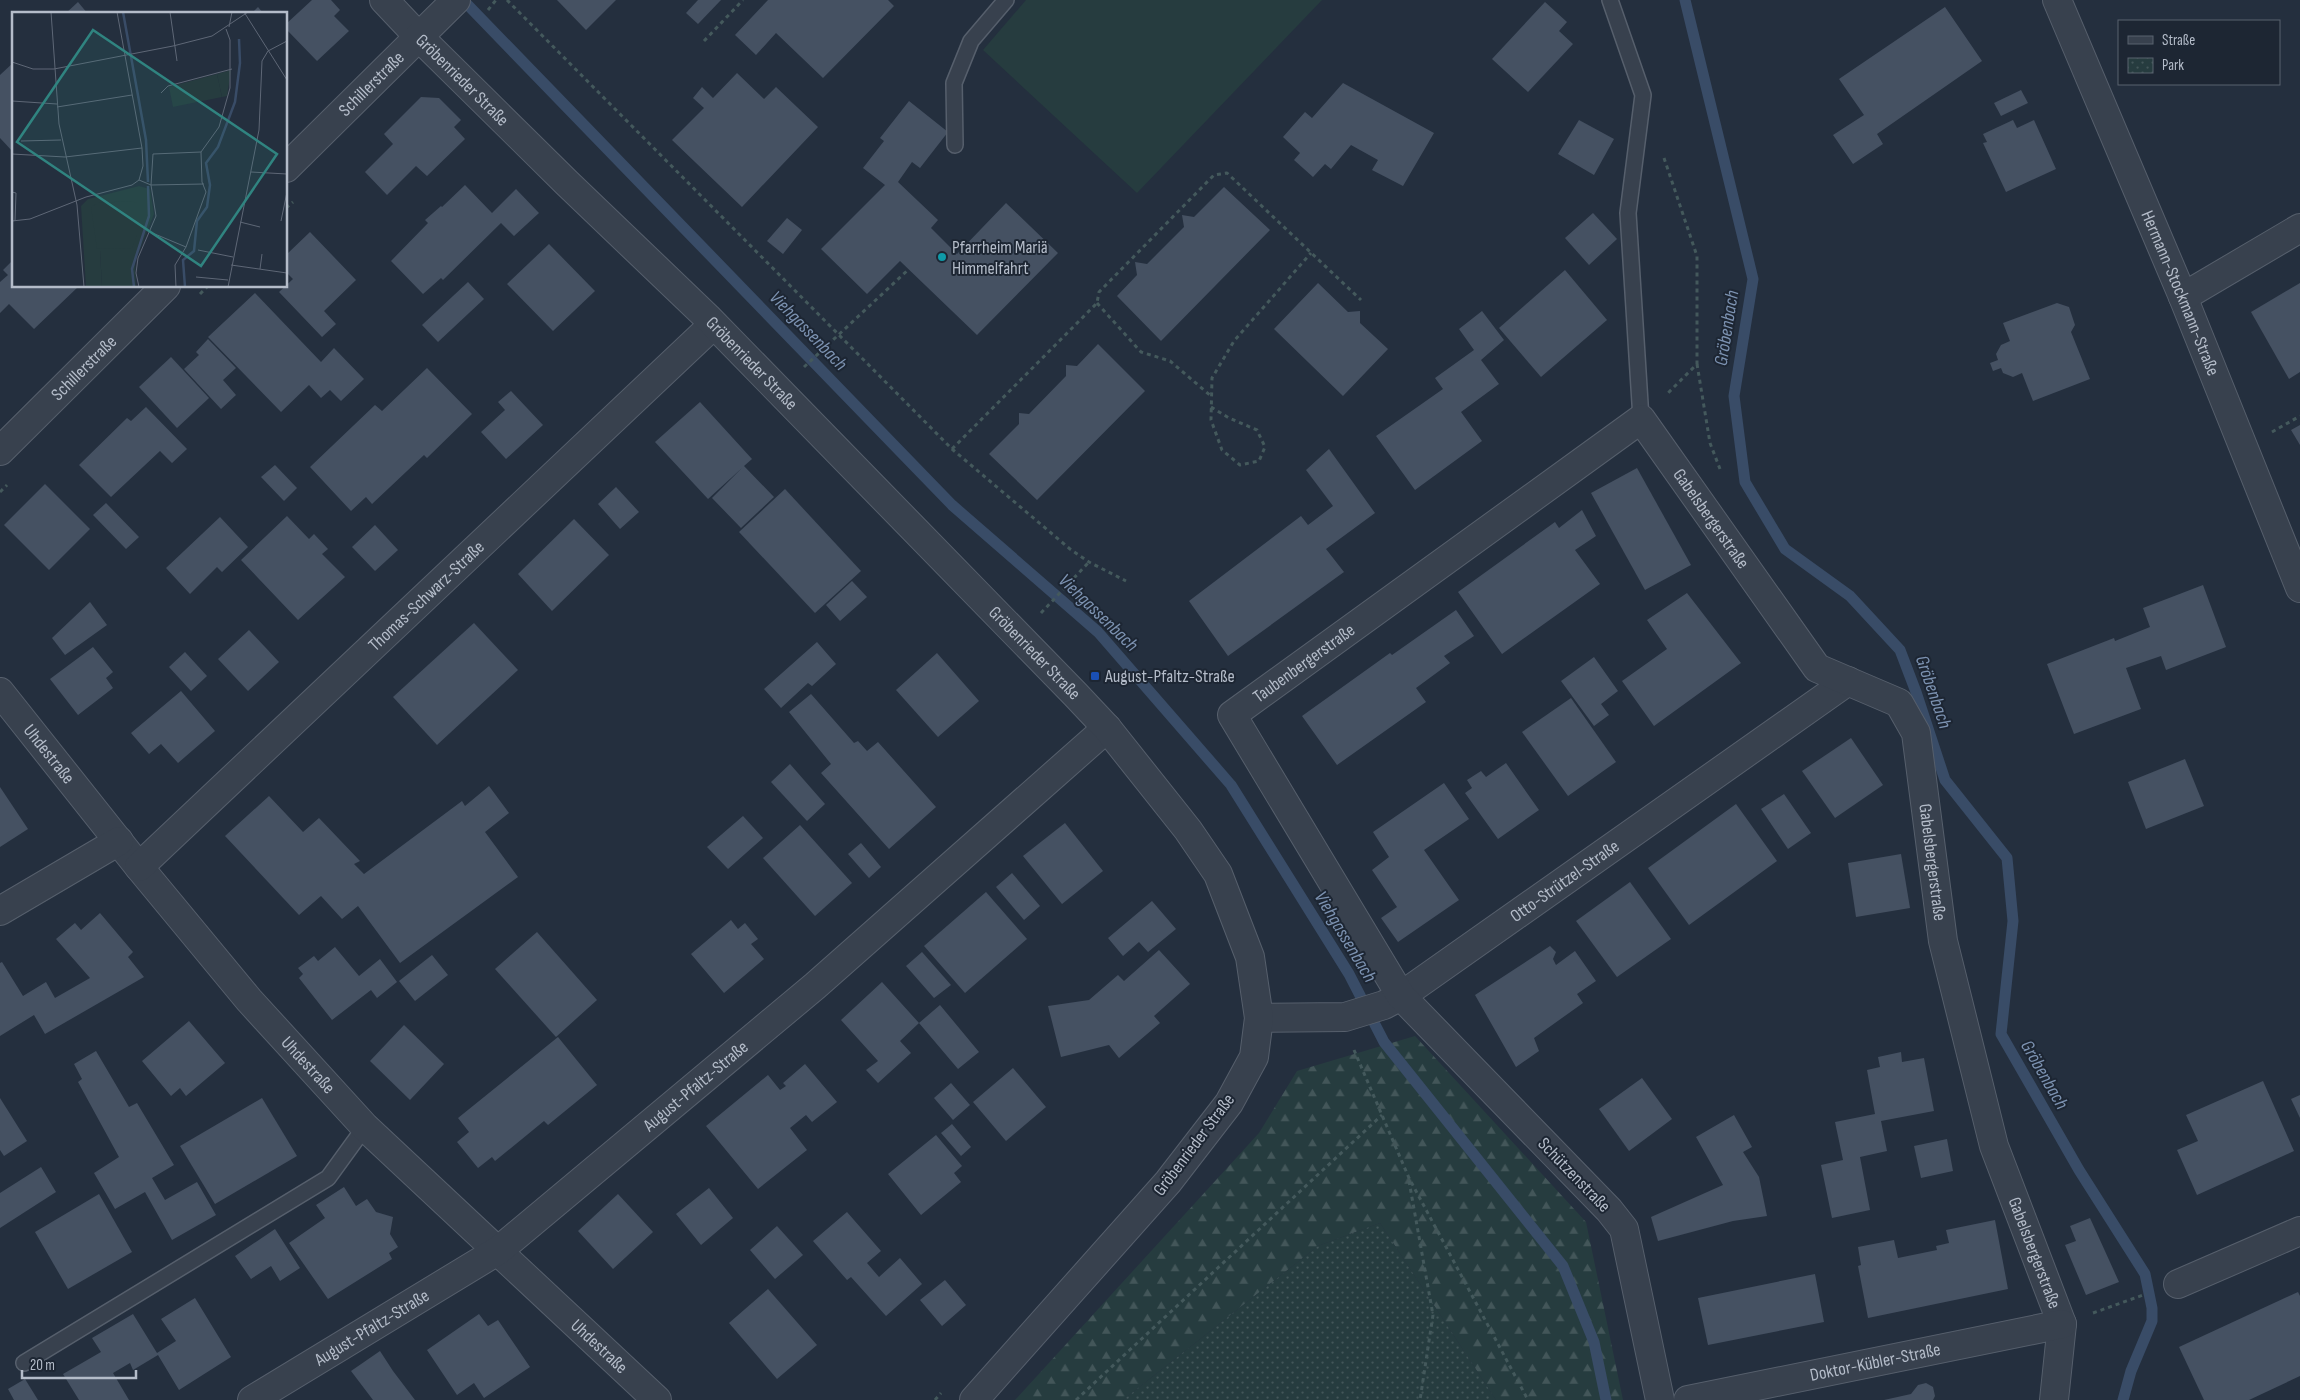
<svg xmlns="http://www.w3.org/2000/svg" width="2300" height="1400" font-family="'Sofia Sans Condensed',sans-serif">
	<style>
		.grass { fill: #263c3f }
		.forest { fill: url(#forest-firs) }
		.park { fill: url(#park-dots) }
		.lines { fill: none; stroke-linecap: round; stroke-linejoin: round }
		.stream { stroke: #394c67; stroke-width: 11 }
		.building { fill: #455162 }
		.service-casing { stroke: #565f6c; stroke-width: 18 }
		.minor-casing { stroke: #565f6c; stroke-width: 30 }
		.tertiary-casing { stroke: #565f6c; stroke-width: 30 }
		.path { stroke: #44595c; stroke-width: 3; stroke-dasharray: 4 4; stroke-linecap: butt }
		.service { stroke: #38414e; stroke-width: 15 }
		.minor { stroke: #38414e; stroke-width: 28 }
		.tertiary { stroke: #38414e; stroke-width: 28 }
		.culture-dot { fill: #0f9aa8; stroke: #1d2633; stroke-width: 2 }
		.transit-dot { fill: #1a4fb4; stroke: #1d2633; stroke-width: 2 }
		.labels { text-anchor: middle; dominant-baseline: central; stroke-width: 4; stroke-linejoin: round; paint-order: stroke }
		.street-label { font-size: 18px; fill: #b4bcc9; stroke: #1d2633 }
		.poi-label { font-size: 18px; fill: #b4bcc9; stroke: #1d2633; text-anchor: start }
		.water-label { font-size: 19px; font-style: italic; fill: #7c92b1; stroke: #1d2633 }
		.inset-river { fill: none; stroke: #394c67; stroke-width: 2.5 }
		.inset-road { fill: none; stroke: #5e6776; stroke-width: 1 }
		.view { fill: #308480; fill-opacity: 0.15; stroke: #308480; stroke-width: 2.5 }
		.inset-edge { fill: none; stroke: #b4bcc9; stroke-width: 2.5 }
	</style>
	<defs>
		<pattern id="forest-firs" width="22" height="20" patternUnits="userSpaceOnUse" patternTransform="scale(1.25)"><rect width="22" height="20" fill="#263c3f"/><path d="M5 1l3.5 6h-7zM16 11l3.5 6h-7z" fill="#435659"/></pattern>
		<pattern id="park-dots" width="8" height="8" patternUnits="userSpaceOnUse" patternTransform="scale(1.25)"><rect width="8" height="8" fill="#263c3f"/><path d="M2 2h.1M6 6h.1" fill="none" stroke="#435659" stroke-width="1.8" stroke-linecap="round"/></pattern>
	</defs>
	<rect width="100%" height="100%" fill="#242f3e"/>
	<path class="grass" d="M1026,0H1322L1137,193L983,50Z"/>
	<path class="forest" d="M1415,1036L1586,1222L1623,1400H1496L1380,1223L1318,1246L1123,1400H1015L1259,1133L1297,1071Z"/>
	<path class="park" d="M1380,1223L1496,1400H1123L1318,1246Z"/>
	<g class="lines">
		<g class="stream">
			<path d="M463,0L952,505L1098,632L1231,785L1349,974L1384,1042L1563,1266L1594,1342L1606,1400"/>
			<path d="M1685,0L1753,279L1734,396L1745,482L1785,549L1850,596L1900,650L1916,692L1945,780L2007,858L2013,921L2001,1034L2079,1170L2145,1274L2152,1308V1321L2131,1371L2123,1400"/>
		</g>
	</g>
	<g class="building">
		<path d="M312,0H331L340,10L334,16L349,31L317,61L286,29V24Z"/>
		<path d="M557,0H616L586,30Z"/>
		<path d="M698,0H721L698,24L686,13Z"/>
		<path d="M768,0H888L894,6L823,78L776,33L756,55L735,35Z"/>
		<path d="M78,2L88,14H65Z"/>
		<path d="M1545,2L1567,22L1559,31L1573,44L1528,92L1492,59Z"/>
		<path d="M258,7L264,14H251Z"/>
		<path d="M1945,7L1982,61L1877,134L1883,144L1853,164L1833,135L1864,115L1839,79Z"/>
		<path d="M14,62V153L0,138V75Z"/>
		<path d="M737,73L764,99L776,87L818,127L742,207L672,140L704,108L693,98L702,87L713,98Z"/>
		<path d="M1343,83L1434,133L1403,186L1372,170L1378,160L1351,145L1331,169L1325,164L1313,177L1294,160L1300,153L1283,137L1305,112L1312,118Z"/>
		<path d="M2021,90L2028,103L2001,116L1994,103Z"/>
		<path d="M421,97L439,98L461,120L454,127L465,139L427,176L416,166L387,195L365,172L393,144L384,134Z"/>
		<path d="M909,101L948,132L920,168L912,162L898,182L938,220L931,228L957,254L1006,203L1058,253L977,335L900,261L867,294L821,249L885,185L863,168L884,141L880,138Z"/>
		<path d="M1579,120L1614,139L1594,175L1558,154Z"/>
		<path d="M2013,120L2017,128L2034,120L2056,169L2006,192L1983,143L1987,142L1983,134Z"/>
		<path d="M465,185L492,213L516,189L539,213L514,236L501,223L443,280L441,278L423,294L391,261L428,223L425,220L441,206L442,207Z"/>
		<path d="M1224,187L1270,230L1161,341L1117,296L1137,275L1135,262L1147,264L1184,227L1182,215L1194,217Z"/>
		<path d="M1593,213L1617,239L1589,265L1565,238Z"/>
		<path d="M787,218L802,230L783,254L767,241Z"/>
		<path d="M310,232L356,280L324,311L336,324L322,337L279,292L293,279L286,272V255Z"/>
		<path d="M549,244L595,291L553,331L507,284Z"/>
		<path d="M14,259V286H79L34,329L9,304L0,313V282L8,275L3,270Z"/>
		<path d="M1565,270L1607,320L1541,377L1499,328Z"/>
		<path d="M468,282L484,299L438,342L422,325Z"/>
		<path d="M1318,283L1348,312L1360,311V323L1388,349L1343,396L1274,329Z"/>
		<path d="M2300,283V372L2289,379L2251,312Z"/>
		<path d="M255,293L321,362L334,348L364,379L341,401L330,390L321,398L309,385L281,412L208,337Z"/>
		<path d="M2057,303L2069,307L2075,325L2071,332L2090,379L2033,401L2022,373L2013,377L2003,373L2001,368L1993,371L1990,363L1998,360L1996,354L2001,345L2010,341L2003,323Z"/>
		<path d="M1482,311L1504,340L1481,360L1499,384L1461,412L1482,441L1415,490L1376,436L1443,389L1435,378L1474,350L1459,329Z"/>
		<path d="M208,339L236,368L223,380L236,395L221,409L184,369L199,355L196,352Z"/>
		<path d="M1098,344L1145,391L1037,500L989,454L1019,424V413L1029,414L1066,376V365L1077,366Z"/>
		<path d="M171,357L209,398L177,428L139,387Z"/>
		<path d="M427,368L472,414L427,458L424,455L372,504L366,497L351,511L310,467L375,405L382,411Z"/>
		<path d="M511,391L543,425L506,459L481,432L505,410L498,402Z"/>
		<path d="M700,402L752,459L744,466L774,497L741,528L712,498L742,468L708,499L655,442Z"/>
		<path d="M146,407L187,449L172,463L160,451L111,497L79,465L127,418L131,421Z"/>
		<path d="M2300,425V445L2291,430Z"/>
		<path d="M1329,449L1375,513L1326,549L1344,572L1228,656L1189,601L1301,516L1308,525L1333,506L1306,470Z"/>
		<path d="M275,465L297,488L284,501L261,477Z"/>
		<path d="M1637,468L1691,565L1645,590L1591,493Z"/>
		<path d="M45,484L90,529L49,570L4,525Z"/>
		<path d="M616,487L639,512L620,529L598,504Z"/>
		<path d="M785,489L861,571L815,613L739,532Z"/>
		<path d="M106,503L139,537L126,549L93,515Z"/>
		<path d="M1582,510L1596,536L1575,550L1600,584L1502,654L1458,592L1555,522L1559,528Z"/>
		<path d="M287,516L309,539L314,534L328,549L322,554L345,577L298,620L241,560Z"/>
		<path d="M220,517L248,547L222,572L217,567L190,594L166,568Z"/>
		<path d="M574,519L609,555L552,611L518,574Z"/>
		<path d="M375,525L398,550L375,571L352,547Z"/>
		<path d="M852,581L867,597L840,621L826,605Z"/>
		<path d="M2203,585L2226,647L2166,670L2161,656L2126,668L2141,709L2074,734L2047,664L2114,638L2115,641L2150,627L2143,608Z"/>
		<path d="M1687,593L1741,663L1654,726L1622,681L1667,649L1647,620Z"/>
		<path d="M90,602L107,625L65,655L52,638Z"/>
		<path d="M1456,610L1474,636L1444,656L1450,663L1416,688L1426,702L1337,765L1302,716L1390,653L1392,655Z"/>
		<path d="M474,623L518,670L437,745L393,697Z"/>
		<path d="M249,630L279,662L248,691L218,659Z"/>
		<path d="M817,642L836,664L812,686L808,683L781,708L764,689Z"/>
		<path d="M93,647L113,672L106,678L113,688L78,715L50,679Z"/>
		<path d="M185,652L207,676L191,691L169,667Z"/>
		<path d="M937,653L979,701L938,737L896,690Z"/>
		<path d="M1594,657L1618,691L1601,704L1609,715L1594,726L1561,681Z"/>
		<path d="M181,691L215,731L178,763L161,744L149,754L131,733Z"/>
		<path d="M811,694L854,743L858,741L867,751L878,742L936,807L889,849L821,773L831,764L789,712Z"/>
		<path d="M1571,698L1616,762L1568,796L1522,732Z"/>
		<path d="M1851,738L1883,785L1835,818L1802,771Z"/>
		<path d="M2185,759L2204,806L2146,829L2128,782Z"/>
		<path d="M1506,763L1539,810L1498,839L1465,793L1472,788L1467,780L1481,771L1486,777Z"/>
		<path d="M790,764L825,804L807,821L771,782Z"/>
		<path d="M1444,783L1469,819L1424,850L1459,900L1398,942L1381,918L1397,907L1372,870L1389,857L1373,832Z"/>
		<path d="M489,786L509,813L485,832L518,877L400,963L358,906L342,919L321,896L299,915L225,836L269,796L303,832L319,818L360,861L354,864L364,874L462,801L465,806Z"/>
		<path d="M0,787L28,829L0,847Z"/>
		<path d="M1784,794L1811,833L1788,849L1761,809Z"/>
		<path d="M1736,804L1777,861L1689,925L1648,868Z"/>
		<path d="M743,816L763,838L728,869L707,847Z"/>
		<path d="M1065,823L1103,871L1062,904L1023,856Z"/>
		<path d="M800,825L852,883L815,916L763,858Z"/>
		<path d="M861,843L881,867L869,878L848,854Z"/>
		<path d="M1901,854L1910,908L1856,917L1848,863Z"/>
		<path d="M1012,873L1040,906L1024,920L996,887Z"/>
		<path d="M1630,882L1671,939L1617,977L1576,921Z"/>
		<path d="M986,892L1027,939L965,993L924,946Z"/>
		<path d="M1152,901L1176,929L1148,952L1139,942L1123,956L1108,938Z"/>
		<path d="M100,913L133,952L128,957L144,977L45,1034L34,1015L0,1036V963L2,962L23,996L46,982L55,998L90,978L56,939L75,923L81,930Z"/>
		<path d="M731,920L738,929L745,923L758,939L751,944L764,959L724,993L691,954Z"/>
		<path d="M537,932L597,1000L556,1037L495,969Z"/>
		<path d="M1550,946L1556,952L1553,959L1556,965L1575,951L1596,981L1577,994L1583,1003L1534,1038L1539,1051L1516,1067L1475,995Z"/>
		<path d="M335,947L359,976L380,959L397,982L377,998L371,990L332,1020L299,978L303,974L298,968L314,956L318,961Z"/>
		<path d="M1159,950L1190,984L1154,1016L1160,1023L1119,1058L1109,1045L1061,1057L1048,1006L1089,1000L1118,975L1124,981Z"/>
		<path d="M922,952L951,985L934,998L906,966Z"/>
		<path d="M432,955L448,975L415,1001L399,981Z"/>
		<path d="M882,982L919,1023L940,1005L979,1052L958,1069L919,1023L900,1041L911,1053L878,1083L866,1070L878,1061L841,1020Z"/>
		<path d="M189,1021L225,1063L186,1096L180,1088L171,1096L142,1061Z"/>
		<path d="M404,1025L444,1064L410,1100L370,1061Z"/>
		<path d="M558,1037L597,1085L548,1125L544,1121L495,1161L492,1157L478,1168L457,1142L469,1132L458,1118Z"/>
		<path d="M96,1051L129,1107L137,1103L174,1165L152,1178L165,1200L197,1182L216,1215L172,1240L145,1192L115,1209L94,1173L119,1157L78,1082L82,1079L74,1064Z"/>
		<path d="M1901,1052L1902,1062L1924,1058L1934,1111L1881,1121L1887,1151L1860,1157L1870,1210L1832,1218L1821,1165L1843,1160L1835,1122L1875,1114L1867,1070L1880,1067L1878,1057Z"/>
		<path d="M805,1064L837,1102L812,1122L806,1115L790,1128L807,1150L758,1189L706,1126L768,1075L780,1090L786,1086L783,1083Z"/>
		<path d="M1013,1068L1046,1107L1006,1141L973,1102Z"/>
		<path d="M1642,1078L1672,1119L1629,1151L1599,1109Z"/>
		<path d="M2263,1081L2294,1151L2197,1195L2177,1150L2198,1141L2186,1115Z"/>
		<path d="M951,1083L970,1105L953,1120L934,1098Z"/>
		<path d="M2300,1095V1118L2291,1099Z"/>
		<path d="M0,1098L27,1141L4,1156L0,1150Z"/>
		<path d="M262,1098L297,1156L215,1204L180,1146Z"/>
		<path d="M1734,1115L1752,1147L1743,1152L1759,1177L1767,1216L1733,1221L1658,1241L1651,1217L1723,1185L1696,1137Z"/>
		<path d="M952,1124L971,1147L961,1156L941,1133Z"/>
		<path d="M936,1135L962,1166L954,1173L961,1182L921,1215L888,1174Z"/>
		<path d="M1947,1139L1953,1171L1921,1178L1914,1146Z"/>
		<path d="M41,1167L56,1192L0,1228V1193Z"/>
		<path d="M344,1187L356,1206L367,1199L376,1212L393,1217L390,1234L398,1247L389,1253L392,1259L328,1299L289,1243L325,1218L316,1205Z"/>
		<path d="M709,1188L733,1218L701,1245L676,1214Z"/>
		<path d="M99,1194L132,1252L68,1289L35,1232Z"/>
		<path d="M618,1194L653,1232L613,1269L578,1231Z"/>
		<path d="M847,1212L881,1251L867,1263L879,1277L900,1258L922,1284L886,1316L851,1277L847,1280L813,1241Z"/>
		<path d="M2090,1218L2119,1282L2086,1295L2065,1245L2076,1241L2070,1226Z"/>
		<path d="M1995,1220L2008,1289L1868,1318L1858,1266L1861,1265L1858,1247L1894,1240L1898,1258L1937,1250L1936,1246L1949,1243L1946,1230Z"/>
		<path d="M777,1226L803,1255L775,1279L750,1250Z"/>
		<path d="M275,1229L300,1268L280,1281L271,1266L251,1279L235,1256Z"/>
		<path d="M1815,1274L1824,1322L1708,1345L1698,1298Z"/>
		<path d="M945,1280L966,1305L942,1326L920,1300Z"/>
		<path d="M768,1289L817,1345L777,1379L729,1323Z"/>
		<path d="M2298,1292L2300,1296V1376L2249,1400H2204L2179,1347Z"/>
		<path d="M195,1298L231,1357L179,1390L158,1355L133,1370L130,1363L113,1373L129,1400H79L63,1374L101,1352L92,1338L133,1314L157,1353L176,1341L161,1319Z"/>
		<path d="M479,1314L488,1326L498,1320L530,1367L484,1398L474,1383L457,1395L427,1350Z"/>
		<path d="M380,1351L393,1371L415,1400H373L351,1371Z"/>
		<path d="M25,1379L38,1400H14L8,1389Z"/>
		<path d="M1926,1383L1933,1387L1935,1396L1933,1400H1884L1911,1394L1918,1385Z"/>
	</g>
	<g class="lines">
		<g class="service-casing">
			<g id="service">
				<path d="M1610,0L1643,95L1628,213L1641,419"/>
				<path d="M955,145L954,83L971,41L1006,0"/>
				<path d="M24,1363L328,1178L365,1127"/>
			</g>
		</g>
		<g class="minor-casing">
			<g id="minor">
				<path d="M384,0L419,37"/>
				<path id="s1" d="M2057,0L2183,297L2300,588"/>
				<path d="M2183,297L2300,228"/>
				<path id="s2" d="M0,692L139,867L249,1000L365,1127L657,1400"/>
				<path id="s3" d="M139,867L713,325"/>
				<path d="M0,911L119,841"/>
				<path id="s4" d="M1259,1018L1345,1017L1384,1005L1401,996L1848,681"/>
				<path d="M2178,1284L2300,1231"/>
				<path id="s5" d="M252,1400L499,1250L815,986L1107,728"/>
				<path id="s6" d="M1660,1400L1624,1229L1609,1210L1401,996L1232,715L1641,419L1817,668L1899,703L1916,733L1943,941L1994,1146L2062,1324L2054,1400"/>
				<path id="s7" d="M1688,1400L2062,1324"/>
			</g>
		</g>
		<g class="tertiary-casing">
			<g id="tertiary">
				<path id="s8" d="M419,37L567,183L707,317L1075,694L1107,728L1188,830L1218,874L1250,957L1259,1018L1254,1057L1229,1103L1168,1182L974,1400"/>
				<path id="s9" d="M286,168L456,0"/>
				<path id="s10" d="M0,451L166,286"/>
			</g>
		</g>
		<g class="path">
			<path d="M507,0L952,449L1070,549L1089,562L1126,581"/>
			<path d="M488,10L496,0"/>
			<path d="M704,41L743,0"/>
			<path d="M1664,158L1697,256V364L1667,394"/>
			<path d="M286,208L293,202"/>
			<path d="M200,294L208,286"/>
			<path d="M1097,303L1141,352L1170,361L1211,396"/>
			<path d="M1697,364L1710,443L1720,469"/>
			<path d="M804,367L909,269"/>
			<path d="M1211,407L1229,418L1257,430L1265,447L1259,461L1240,465L1222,450L1211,420L1212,378L1234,341L1311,253"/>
			<path d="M2272,432L2300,416"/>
			<path d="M952,449L1097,303L1099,292L1214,175L1227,173L1361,300"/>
			<path d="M0,492L7,485"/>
			<path d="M1041,613L1089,562"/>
			<path d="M1354,1050L1409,1178L1528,1400"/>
			<path d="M1409,1181L1433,1315L1420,1400"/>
			<path d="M2093,1313L2146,1294"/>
			<path d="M935,1400L941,1393"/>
			<path d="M1076,1400L1382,1115"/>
		</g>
		<use href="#service" class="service"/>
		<use href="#minor" class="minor"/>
		<use href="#tertiary" class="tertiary"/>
	</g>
	<circle class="culture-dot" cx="942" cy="257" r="5"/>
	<rect class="transit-dot" x="1090" y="671" width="10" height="10" rx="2.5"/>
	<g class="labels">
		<g class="street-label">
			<text stroke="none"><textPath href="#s8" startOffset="61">Gröbenrieder Straße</textPath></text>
			<text stroke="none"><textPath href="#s9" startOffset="120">Schillerstraße</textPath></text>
			<text stroke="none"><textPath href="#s1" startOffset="318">Hermann-Stockmann-Straße</textPath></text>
			<text stroke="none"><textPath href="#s8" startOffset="466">Gröbenrieder Straße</textPath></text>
			<text stroke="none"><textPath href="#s10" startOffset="118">Schillerstraße</textPath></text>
			<text stroke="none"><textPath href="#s6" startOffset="1452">Gabelsbergerstraße</textPath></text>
			<text stroke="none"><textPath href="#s3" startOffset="395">Thomas-Schwarz-Straße</textPath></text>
			<text stroke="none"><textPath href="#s8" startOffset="871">Gröbenrieder Straße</textPath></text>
			<text stroke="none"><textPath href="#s6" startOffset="914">Taubenbergerstraße</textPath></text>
			<text stroke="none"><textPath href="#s2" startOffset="79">Uhdestraße</textPath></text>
			<text stroke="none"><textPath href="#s6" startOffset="1889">Gabelsbergerstraße</textPath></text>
			<text stroke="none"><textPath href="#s4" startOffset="346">Otto-Strützel-Straße</textPath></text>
			<text stroke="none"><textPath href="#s2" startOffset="484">Uhdestraße</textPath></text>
			<text stroke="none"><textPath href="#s5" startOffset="545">August-Pfaltz-Straße</textPath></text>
			<text transform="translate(1194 1145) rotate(-53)">Gröbenrieder Straße</text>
			<text transform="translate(1574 1175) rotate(46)">Schützenstraße</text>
			<text stroke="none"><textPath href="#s6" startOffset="2294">Gabelsbergerstraße</textPath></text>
			<text stroke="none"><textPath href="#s5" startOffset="140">August-Pfaltz-Straße</textPath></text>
			<text stroke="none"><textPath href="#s2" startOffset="889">Uhdestraße</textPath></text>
			<text stroke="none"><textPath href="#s7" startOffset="191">Doktor-Kübler-Straße</textPath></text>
		</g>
		<g class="poi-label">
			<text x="952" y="247">Pfarrheim Mariä<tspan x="952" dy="21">Himmelfahrt</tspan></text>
			<text x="1105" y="676">August-Pfaltz-Straße</text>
		</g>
		<g class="water-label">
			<text transform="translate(1727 328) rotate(-81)">Gröbenbach</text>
			<text transform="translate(808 331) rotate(46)">Viehgassenbach</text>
			<text transform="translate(1098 613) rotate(44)">Viehgassenbach</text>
			<text transform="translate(1933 692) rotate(71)">Gröbenbach</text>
			<text transform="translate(1345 937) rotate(59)">Viehgassenbach</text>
			<text transform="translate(2044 1075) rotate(60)">Gröbenbach</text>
		</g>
	</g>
	<g transform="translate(12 12)">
		<rect width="275" height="275" fill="#242f3e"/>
		<path d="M205,62L210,85L161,95L157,75ZM88,239H114V260H99V275H90Z" fill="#263c3f"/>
		<path d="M219,58L215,84L210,85L205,62ZM127,174L138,177L142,202L123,250L124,275H99V260H114V239H88L90,275H74L69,194L76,187Z" fill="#263c3f"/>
		<path d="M119,189L125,191V223L120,236L85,237L79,195L86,191Z" fill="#263c3f"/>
		<path class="inset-river" d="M111,0L134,128L136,170M122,275L120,257L137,204L136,174M173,275L171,248L182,239L185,209L195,195L198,173L194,151L206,135L223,90L228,51L227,27"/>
		<path class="inset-road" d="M39,0L47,112L65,193L72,275M158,0L165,49M232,0L275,68M217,15L220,0M0,50L21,57H42L161,34L200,24L236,0M149,81L156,74L220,57M0,89L45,92M45,95L120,83M9,129L49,128M0,142L53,145L130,136M239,160L275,162M127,168L139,173L192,172M0,180L4,181L3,209M0,209L18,207L74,185L120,173L127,168L131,154L130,136L105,0M269,209L275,180M228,210L248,215M138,220L174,235M186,238L221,245M219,253L275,261M248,257L250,242M184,265L216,268M127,275L124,261L126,246L144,204L139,173L141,142L189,140M164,275L163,253L174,235L194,180L190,170L189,140L207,115L218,76V28L214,17M216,275L247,118L250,49L256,39L275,29"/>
		<path class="view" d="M81,18L265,142L189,254L5,130Z"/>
		<rect width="275" height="275" class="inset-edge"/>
	</g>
	<rect x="2118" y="20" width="162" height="65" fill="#1d2633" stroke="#59626f"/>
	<rect x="2128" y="36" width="25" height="8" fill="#38414e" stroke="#59626f"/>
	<text x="2162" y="45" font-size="15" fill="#b4bcc9">Straße</text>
	<rect x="2128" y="58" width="25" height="15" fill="url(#park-dots)" stroke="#59626f"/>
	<text x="2162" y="70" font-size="15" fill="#b4bcc9">Park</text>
	<path d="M22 1370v8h114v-8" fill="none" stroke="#b4bcc9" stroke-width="2.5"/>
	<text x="30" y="1370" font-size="15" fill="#b4bcc9" stroke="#1d2633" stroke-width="4" paint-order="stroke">20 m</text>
</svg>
